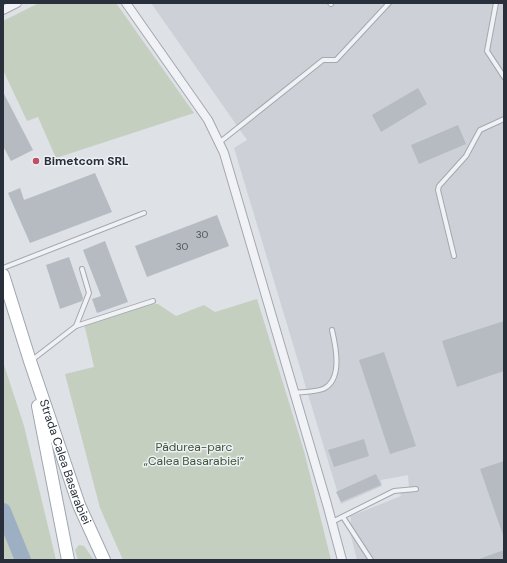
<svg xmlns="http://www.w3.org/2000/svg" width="507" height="563" font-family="'DM Sans',sans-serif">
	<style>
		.built { fill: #cdd0d7 }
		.green { fill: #c4cfc0 }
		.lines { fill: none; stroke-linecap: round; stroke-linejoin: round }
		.river { stroke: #9dafc2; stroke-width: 16 }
		.building { fill: #b6bbc2 }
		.service-casing { stroke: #a4a8af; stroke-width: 6 }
		.minor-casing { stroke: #a4a8af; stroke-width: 10 }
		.primary-casing { stroke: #9fa6b0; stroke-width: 14 }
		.service { stroke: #f0f2f5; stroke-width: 4 }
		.minor { stroke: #f0f2f5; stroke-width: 8 }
		.primary { stroke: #fff; stroke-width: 12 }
		.poi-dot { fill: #be5061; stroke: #edf0f4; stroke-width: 1.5 }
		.labels { text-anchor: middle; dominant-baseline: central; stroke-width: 3; stroke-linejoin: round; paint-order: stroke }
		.number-label { font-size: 10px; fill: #4c535d }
		.poi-label { font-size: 12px; font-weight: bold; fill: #29303b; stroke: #edf0f4; text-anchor: start }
		.park-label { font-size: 12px; fill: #3e5538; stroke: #edf0f4 }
		.street-label { font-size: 12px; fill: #29303b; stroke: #edf0f4 }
	</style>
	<rect width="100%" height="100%" fill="#dee1e6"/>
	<path class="built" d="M151,3H504V560H357L350,532L351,516L401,496L400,493L409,489L408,475L381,480L382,486L341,504L234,148L247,140Z"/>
	<g class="green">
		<path d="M39,3H116L194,113L56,158L38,117L27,121L3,70V21Z"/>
		<path d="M257,299L304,451L331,560H123L100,508L65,374L94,367L84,323L147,303L158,304L176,316L204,305L215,312Z"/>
		<path d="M3,362L24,426L56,560H3Z"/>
		<path d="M79,545L84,546L94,560H78L75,550Z"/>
	</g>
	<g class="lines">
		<path class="river" d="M3,511L23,560"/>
	</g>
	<g class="building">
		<path d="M418,88L427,104L381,132L372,115Z"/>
		<path d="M3,92L33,150L11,161L3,146Z"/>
		<path d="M458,125L466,144L419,164L411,145Z"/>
		<path d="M95,173L112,212L30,243L8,193L20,188L24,200Z"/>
		<path d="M217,215L229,246L147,277L135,246Z"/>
		<path d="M105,241L128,302L97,313L92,299L101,296L83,250Z"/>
		<path d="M69,257L83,298L82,301L60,309L46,265Z"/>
		<path d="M504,321V371L457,387L442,341Z"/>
		<path d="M384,352L416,446L390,454L359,360Z"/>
		<path d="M364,439L369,456L334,467L328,450Z"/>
		<path d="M504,461V534L503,535L480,469Z"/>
		<path d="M376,474L381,485L341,502L336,492Z"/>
		<path d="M504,550V560H479V559Z"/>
	</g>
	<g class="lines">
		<g class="service-casing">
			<g id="service">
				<path d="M330,3L331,4"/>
				<path d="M496,3L487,51L504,77"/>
				<path d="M220,142L323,60H336L389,3"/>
				<path d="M454,256L438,190L439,186L466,156L480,130L504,119"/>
				<path d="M3,268L144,213"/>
				<path d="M76,326L89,293L82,269"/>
				<path d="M32,360L76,326L153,301"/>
				<path d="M295,393C304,392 315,392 323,389C343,380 336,347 332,330"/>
				<path d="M343,517L371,560"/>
				<path d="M332,522L394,491L416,489"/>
			</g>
		</g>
		<g class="minor-casing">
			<g id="minor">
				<path d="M126,3L208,120L224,153L327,504L342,560"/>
				<path d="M3,10L17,3"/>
			</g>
		</g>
		<g class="primary-casing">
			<g id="primary">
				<path id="s1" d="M3,275L30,361L79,505L104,560"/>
				<path d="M38,406L68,560"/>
			</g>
		</g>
		<use href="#service" class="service"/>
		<use href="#minor" class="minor"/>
		<use href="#primary" class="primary"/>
	</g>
	<circle class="poi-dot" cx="36" cy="161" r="4"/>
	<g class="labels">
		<g class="number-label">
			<text x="202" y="234">30</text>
			<text x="182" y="246">30</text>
		</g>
		<g class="poi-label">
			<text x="44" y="161">Bimetcom SRL</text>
		</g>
		<g class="park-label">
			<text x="194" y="447">Pădurea-parc<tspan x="194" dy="14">„Calea Basarabiei”</tspan></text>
		</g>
		<g class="street-label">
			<text stroke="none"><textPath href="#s1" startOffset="197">Strada Calea Basarabiei</textPath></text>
		</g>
	</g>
	<rect width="507" height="563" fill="none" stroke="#29303b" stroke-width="8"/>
</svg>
